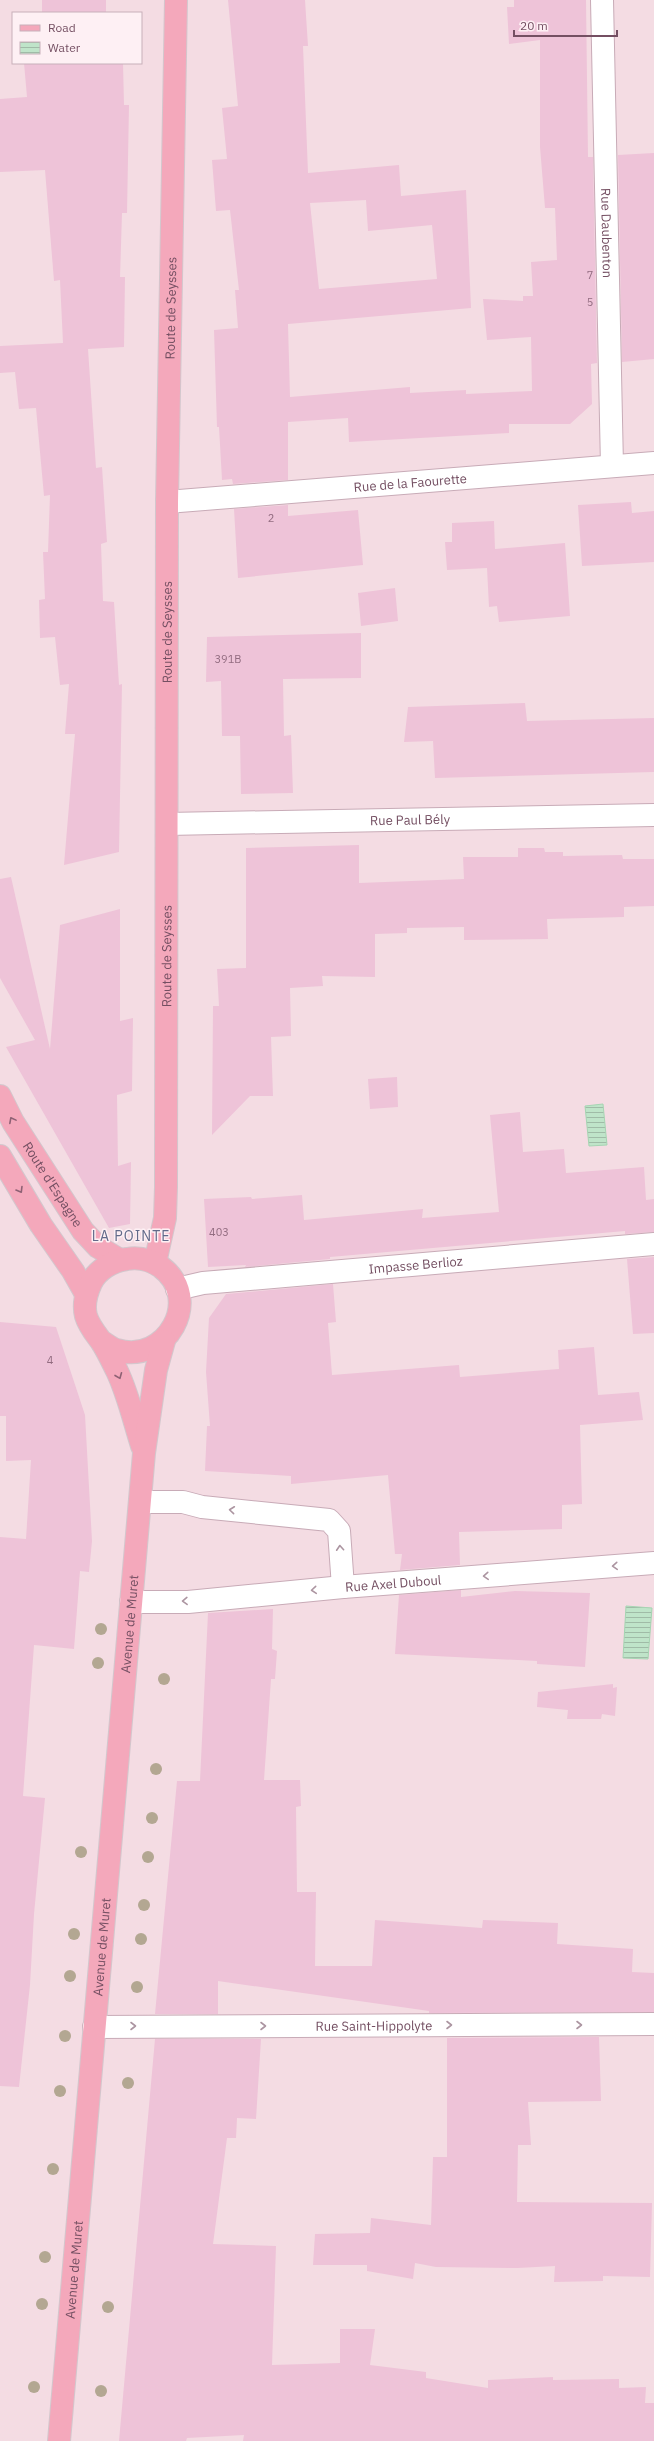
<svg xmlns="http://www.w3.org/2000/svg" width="654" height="2441" font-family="'IBM Plex Sans',sans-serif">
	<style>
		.residential { fill: #f4dce3; fill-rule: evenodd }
		.water { fill: url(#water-rules); stroke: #a6d5b3 }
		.building { fill: #eec3d8; fill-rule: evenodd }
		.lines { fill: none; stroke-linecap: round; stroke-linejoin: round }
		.minor-casing { stroke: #c8abb7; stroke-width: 24 }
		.major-casing { stroke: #d3c7cd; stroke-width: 24 }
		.minor { stroke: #fff; stroke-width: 22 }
		.major { stroke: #f4a8bb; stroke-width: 22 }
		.tree { fill: #b3a792 }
		.oneway { stroke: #8e6174 }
		.oneway2 { stroke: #ac95a1 }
		.labels { text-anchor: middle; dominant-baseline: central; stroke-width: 3; stroke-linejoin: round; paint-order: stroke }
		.number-label { font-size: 11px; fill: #926c80 }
		.street-label { font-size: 13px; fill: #744f62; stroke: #fef0f4 }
		.neighbourhood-label { font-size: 14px; letter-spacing: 1px; fill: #626a8a; stroke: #fef0f4 }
	</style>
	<defs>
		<pattern id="water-rules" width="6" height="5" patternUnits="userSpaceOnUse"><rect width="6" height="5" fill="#bfe4c9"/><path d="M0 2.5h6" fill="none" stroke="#a0bba7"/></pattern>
	</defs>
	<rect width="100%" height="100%" fill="#fbeaee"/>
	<path class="residential" d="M0,0H654V2441H0ZM13,13H141V63H13Z"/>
	<g class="water">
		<path d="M603,1104L607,1145L589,1146L585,1106Z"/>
		<path d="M626,1606L652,1608L648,1659L623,1658Z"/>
	</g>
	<g class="building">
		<rect x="42" y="0" width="64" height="13"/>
		<path d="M228,0H305L308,46H303L308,173L399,165L401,196L466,190L471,308L288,324L290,397L410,387V393L466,390V394L532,391L531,337L487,340L483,299L523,301V296H533L531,262L557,260L555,208H545L540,147V40L509,44L507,7H514V0H586L588,157H593L597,363L591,364L592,404L570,424H509V433L349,442L348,418L288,422V480L233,484L232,479L222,480L219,427H217L214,330L238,328L235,290H239L230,210L216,211L212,160L227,159L222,108L238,106ZM366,200L368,231L432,225L437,279L319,289L310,203Z"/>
		<path d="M24,63H123L124,105H129L127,213H122L120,277H125L124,347L88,349L96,468L102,467L107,542L101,544L103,601L114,602L119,685L122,684L119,852L64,865L75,734H65L69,684L60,685L55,637L40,638L39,600L45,599L43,552H48L50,495L44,496L36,408L19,409L15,372L0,373V346L63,343L60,280L54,281L45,170L0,172V99L27,97Z"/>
		<path d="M654,153V359L622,362L618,155Z"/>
		<path d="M631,502L632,513L654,511V562L582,566L578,505Z"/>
		<path d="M288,505V516L358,510L363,565L238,578L234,509Z"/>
		<path d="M494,521L495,549L565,543L570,616L499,622L497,606L489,607L487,568L447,570L445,542H452V523Z"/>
		<path d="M395,588L398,621L361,626L358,593Z"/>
		<path d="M361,633V678L283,679L284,736L291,735L293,793L241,794L240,736H222L221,681L206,682L207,637Z"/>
		<path d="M525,703L527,721L654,718V772L435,778L433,741L404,742L408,707Z"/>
		<path d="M359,845V883L464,879L463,857H518V848H544L545,852H563V856L622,855L623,859H654V906L624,907V917L547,919L548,939L464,940V927L407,928V933L375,934V977L322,976L323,986L290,988L291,1036L271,1037L273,1096H250L212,1135L213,1006H219L217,969L246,968V848Z"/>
		<path d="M11,877L50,1049L60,925L120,909V1021L133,1018L132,1091L117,1095L118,1166L131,1162L130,1224L109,1228L6,1047L35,1040L0,978V879Z"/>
		<path d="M397,1077L398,1107L370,1109L368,1079Z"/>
		<path d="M520,1112L523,1152L564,1149L566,1173L644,1167L646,1200L654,1199V1232L625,1234V1231L330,1257V1259L245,1267L246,1265L208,1267L204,1199L251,1197L252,1199L302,1195L304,1220L423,1209L422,1218L499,1212L490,1115Z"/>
		<path d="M654,1257V1333L633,1334L627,1259Z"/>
		<path d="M333,1284L336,1322L328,1323L332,1375L459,1365L460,1377L559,1369L558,1350L594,1347L598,1395L639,1392L643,1420L580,1425L582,1504L562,1505V1529L459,1532L460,1565L400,1570L402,1554H395L388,1475L291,1484V1476L205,1471L207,1426H210L206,1372L209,1318L226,1294Z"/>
		<path d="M0,1322L56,1327L85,1415L92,1541L89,1572L80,1571L74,1649L34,1645L23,1796L45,1798L34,1914L30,1985L19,2087L0,2086V1537L26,1539L31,1460L6,1461V1416H0Z"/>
		<path d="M461,1590V1597L515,1591L590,1593L585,1667L537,1664V1661L395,1654L399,1595Z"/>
		<path d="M273,1609L272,1649L277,1651L275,1679H271L264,1780H300L301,1806L296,1807L297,1892H316L315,1966H372L375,1920L482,1928L483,1920L558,1923L557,1944L633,1949L632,1972L654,1973V2012L429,2013V2011L218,1981V2014H155L177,1781H200L208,1613Z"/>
		<path d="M613,1684V1688L617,1687L615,1716L602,1714L601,1719H567L568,1710L537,1707L538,1692Z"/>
		<path d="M599,2037L601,2101L528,2102L531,2145H518L517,2202L652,2203L650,2277L603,2276V2281L554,2282L555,2266L518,2268L436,2267L415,2263L413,2279L367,2271V2265H313L315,2234L370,2233L371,2218L431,2225L433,2157H447V2038Z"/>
		<path d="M155,2039H261L256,2119L237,2118L236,2138H227L213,2244L276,2246L272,2365L340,2363V2329H375L370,2365L426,2372V2378L488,2388V2380L553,2377V2380L619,2379V2388L646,2387L645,2403H654V2441H243L244,2435L187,2438L186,2441H119Z"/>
	</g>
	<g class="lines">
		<g class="minor-casing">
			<g id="minor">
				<path id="s1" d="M602,0L612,466"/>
				<path id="s2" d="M167,502L654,463"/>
				<path id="s3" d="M167,824L654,815"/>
				<path id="s4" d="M177,1289L203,1283L654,1244"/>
				<path d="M140,1502H183L202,1507L329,1520L339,1531L343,1587"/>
				<path id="s5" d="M131,1602H188L343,1587L654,1563"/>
				<path id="s6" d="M94,2027L654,2024"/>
			</g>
		</g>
		<g class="major-casing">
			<g id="major">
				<path id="s7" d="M0,1096L13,1122L83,1231L98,1247L120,1260"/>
				<path d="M0,1156L41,1225L73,1271L86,1294"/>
				<path id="s8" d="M155,1263L165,1218L166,1187L167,502L176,0"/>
				<path d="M101,1341C106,1344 112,1349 117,1350C166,1365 204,1299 161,1267C151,1260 139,1257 127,1259C112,1261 97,1270 91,1283C86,1294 83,1304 86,1316C89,1326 95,1333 101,1341C107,1350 112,1361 117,1371C128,1394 134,1421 142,1446"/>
				<path id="s9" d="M59,2441L144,1453L156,1370L164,1341"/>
			</g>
		</g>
		<use href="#minor" class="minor"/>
		<use href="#major" class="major"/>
	</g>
	<g class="tree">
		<circle cx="101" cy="1629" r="6"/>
		<circle cx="98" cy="1663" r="6"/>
		<circle cx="164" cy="1679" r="6"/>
		<circle cx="156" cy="1769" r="6"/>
		<circle cx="152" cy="1818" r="6"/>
		<circle cx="81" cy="1852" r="6"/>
		<circle cx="148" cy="1857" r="6"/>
		<circle cx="144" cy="1905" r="6"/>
		<circle cx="74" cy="1934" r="6"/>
		<circle cx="141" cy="1939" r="6"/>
		<circle cx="70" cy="1976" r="6"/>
		<circle cx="137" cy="1987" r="6"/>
		<circle cx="65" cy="2036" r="6"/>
		<circle cx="128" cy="2083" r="6"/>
		<circle cx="60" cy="2091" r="6"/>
		<circle cx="53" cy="2169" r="6"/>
		<circle cx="45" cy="2257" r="6"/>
		<circle cx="42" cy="2304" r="6"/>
		<circle cx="108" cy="2307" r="6"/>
		<circle cx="34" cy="2387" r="6"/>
		<circle cx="101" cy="2391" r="6"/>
	</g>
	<defs><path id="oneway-chevron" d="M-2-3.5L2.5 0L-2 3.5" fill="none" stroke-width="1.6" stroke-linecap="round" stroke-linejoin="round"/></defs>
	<g class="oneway">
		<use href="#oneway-chevron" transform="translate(12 1120) rotate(-118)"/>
		<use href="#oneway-chevron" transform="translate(20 1190) rotate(59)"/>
		<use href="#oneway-chevron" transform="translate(119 1376) rotate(68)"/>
	</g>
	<g class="oneway2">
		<use href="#oneway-chevron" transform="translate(232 1510) rotate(-174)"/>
		<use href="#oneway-chevron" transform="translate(340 1548) rotate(-94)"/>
		<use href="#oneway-chevron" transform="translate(615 1566) rotate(176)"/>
		<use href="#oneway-chevron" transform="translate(486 1576) rotate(176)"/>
		<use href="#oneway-chevron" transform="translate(314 1590) rotate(175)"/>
		<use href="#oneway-chevron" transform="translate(185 1601) rotate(178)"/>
		<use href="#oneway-chevron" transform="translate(449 2025)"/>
		<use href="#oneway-chevron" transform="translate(579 2025)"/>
		<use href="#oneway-chevron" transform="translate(133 2026)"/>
		<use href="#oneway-chevron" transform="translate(263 2026)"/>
	</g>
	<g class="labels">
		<g class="number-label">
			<text x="590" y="275">7</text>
			<text x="590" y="302">5</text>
			<text x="271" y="518">2</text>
			<text x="228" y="659">391B</text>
			<text x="219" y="1232">403</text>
			<text x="50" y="1360">4</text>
		</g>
		<g class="street-label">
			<text stroke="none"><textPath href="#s1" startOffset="233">Rue Daubenton</textPath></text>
			<text stroke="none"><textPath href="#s8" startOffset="956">Route de Seysses</textPath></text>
			<text stroke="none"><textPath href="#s2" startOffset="244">Rue de la Faourette</textPath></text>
			<text stroke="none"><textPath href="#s8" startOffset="632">Route de Seysses</textPath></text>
			<text stroke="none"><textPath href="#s3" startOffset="243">Rue Paul Bély</textPath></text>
			<text stroke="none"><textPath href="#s8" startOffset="308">Route de Seysses</textPath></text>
			<text stroke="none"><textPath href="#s7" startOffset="103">Route d'Espagne</textPath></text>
			<text stroke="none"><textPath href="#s4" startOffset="240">Impasse Berlioz</textPath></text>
			<text stroke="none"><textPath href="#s5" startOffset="263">Rue Axel Duboul</textPath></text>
			<text stroke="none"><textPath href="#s9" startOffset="820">Avenue de Muret</textPath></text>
			<text stroke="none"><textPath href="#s9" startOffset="496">Avenue de Muret</textPath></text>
			<text stroke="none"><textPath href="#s6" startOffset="280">Rue Saint-Hippolyte</textPath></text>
			<text stroke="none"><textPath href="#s9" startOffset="172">Avenue de Muret</textPath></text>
		</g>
		<g class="neighbourhood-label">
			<text x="131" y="1236">LA POINTE</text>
		</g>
	</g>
	<rect x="12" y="12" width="130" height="52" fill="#fef0f4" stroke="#c7b0ba"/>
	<rect x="20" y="25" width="20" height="6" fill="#f4a8bb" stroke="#c7b0ba"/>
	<text x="48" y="32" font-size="12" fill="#744f62">Road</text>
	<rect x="20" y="42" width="20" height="12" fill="url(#water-rules)" stroke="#c7b0ba"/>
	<text x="48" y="52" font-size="12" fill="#744f62">Water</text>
	<path d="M514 30v6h103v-6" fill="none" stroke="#744f62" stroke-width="2"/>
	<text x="520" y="30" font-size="12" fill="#744f62" stroke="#fef0f4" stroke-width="3" paint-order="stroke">20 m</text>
</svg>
